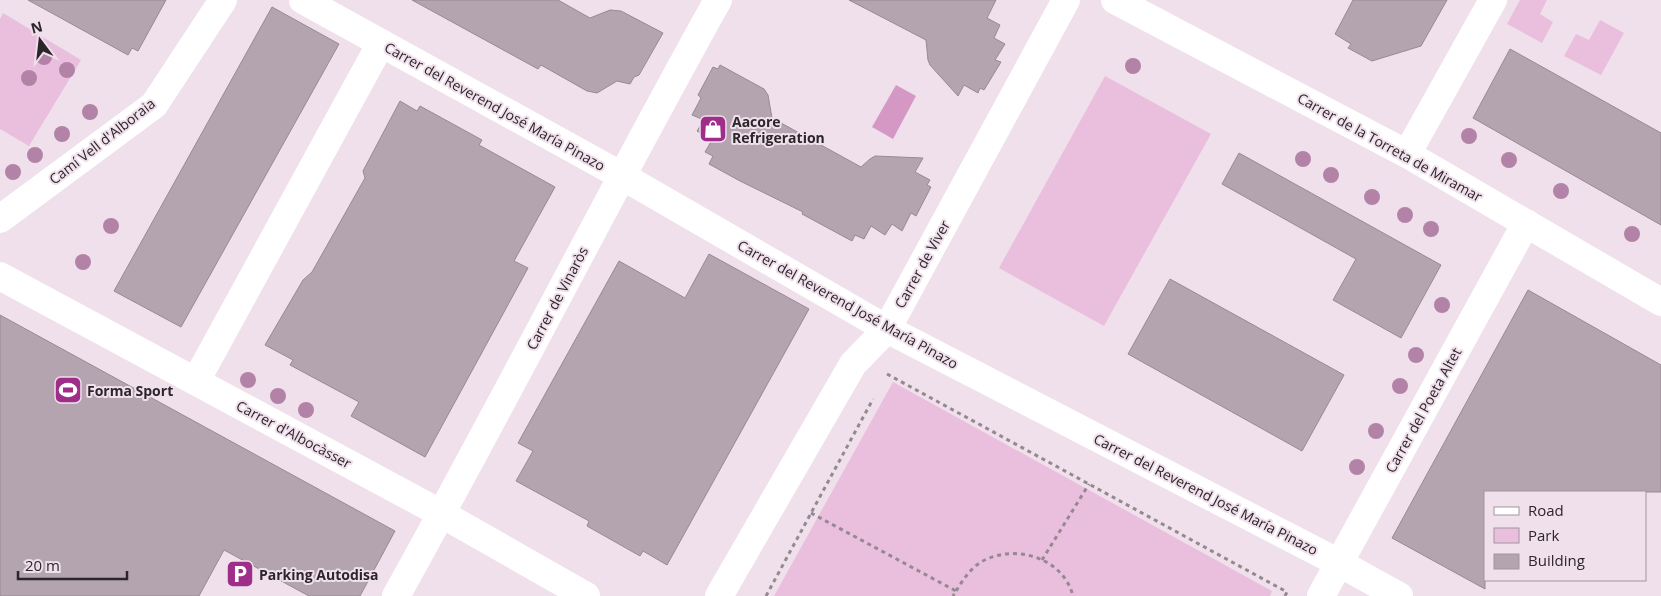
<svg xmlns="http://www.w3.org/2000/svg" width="1661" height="596" font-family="'Open Sans',sans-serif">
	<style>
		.green { fill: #eabfde }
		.water { fill: #d598c5 }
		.building { fill: #b3a4af; stroke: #988994 }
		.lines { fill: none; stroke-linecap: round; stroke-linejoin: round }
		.path { stroke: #948991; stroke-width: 3; stroke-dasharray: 4 4; stroke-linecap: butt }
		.minor { stroke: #fff; stroke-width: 28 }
		.tree { fill: #b283a7 }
		.labels { text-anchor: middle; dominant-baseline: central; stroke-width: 4; stroke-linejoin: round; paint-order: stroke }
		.street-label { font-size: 14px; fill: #2c262a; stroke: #f0e0eb }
		.poi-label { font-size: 14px; font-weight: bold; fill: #2c262a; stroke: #f0e0eb; text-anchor: start }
	</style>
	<rect width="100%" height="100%" fill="#f0e0eb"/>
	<g class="green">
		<path d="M1520,0H1547L1540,14L1553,22L1542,43L1507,24Z"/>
		<path d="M3,13L81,60L29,146L0,129V19Z"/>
		<path d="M1600,20L1624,33L1601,75L1564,56L1576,34L1589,40Z"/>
		<path d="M1105,76L1211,134L1104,326L999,268Z"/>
		<path d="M893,382L1272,591L1270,596H774Z"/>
	</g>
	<path class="water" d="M896,85L916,96L893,139L872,127Z"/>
	<g class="building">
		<path d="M28,0H166L138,51L132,48L128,55Z"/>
		<path d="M412,0H558L590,18L610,10L621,11L663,33L639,75L634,77L630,84L617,81L597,93L587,91L541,65L538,69Z"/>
		<path d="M849,0H996L987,18L1000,25L994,38L1005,44L995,60L1001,62L984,90L980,88L978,93L964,85L958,96L930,65L928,60L926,40Z"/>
		<path d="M1353,0H1447L1421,46L1372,61L1348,48L1351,44L1335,34Z"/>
		<path d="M272,7L339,44L181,327L114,291Z"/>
		<path d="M1510,49L1661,133V225L1473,118Z"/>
		<path d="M720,65L764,89L768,95L772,118L861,167L870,159L875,156L923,158L915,172L930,180L927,185L931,187L916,216L911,213L902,231L892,224L885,235L871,226L864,239L855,235L852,241L802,214L803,212L740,181L709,164L713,156L705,152L712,140L697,131L704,120L692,115L701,98L698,95L713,67L718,69Z"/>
		<path d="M400,101L417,111L420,106L482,140L479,145L555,187L514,261L528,268L425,457L351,416L359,402L290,365L293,360L265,345L303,280L312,272L365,178L363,171Z"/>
		<path d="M1239,153L1441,265L1401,338L1333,300L1356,259L1222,184Z"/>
		<path d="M709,254L809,309L667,565L643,551L640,556L587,526L589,521L516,481L533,451L518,443L619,261L685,298Z"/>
		<path d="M1170,279L1344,375L1302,451L1128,354Z"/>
		<path d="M1528,290L1661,365V492H1485V589L1392,538Z"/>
		<path d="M0,315L395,531L360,596H309L224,550L199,596H0Z"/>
	</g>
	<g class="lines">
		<g class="path">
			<path d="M887,374L1287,592L1285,596"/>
			<path d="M811,513L956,591L953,596"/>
			<path d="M1042,560L1089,484"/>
			<path d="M956,591C963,580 970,569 981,562C1014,543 1063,557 1073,596"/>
			<path d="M766,596L873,399"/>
		</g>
		<g class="minor">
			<path d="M303,0L622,176L887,329L1339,563L1399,596"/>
			<path d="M1115,0L1407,154L1661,302"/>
			<path d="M1407,154L1493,0"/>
			<path d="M0,219L154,105L223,0"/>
			<path d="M0,276L442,514L586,596"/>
			<path d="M196,381L381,43"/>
			<path d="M396,596C506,399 608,197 718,0"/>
			<path d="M719,596L853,364L887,329L1066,0"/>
			<path d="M1321,596L1526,223"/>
		</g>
	</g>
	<g class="tree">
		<circle cx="44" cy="57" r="8"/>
		<circle cx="1133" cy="66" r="8"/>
		<circle cx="67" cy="70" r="8"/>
		<circle cx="29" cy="78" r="8"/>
		<circle cx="90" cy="112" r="8"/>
		<circle cx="62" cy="134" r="8"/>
		<circle cx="1469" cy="136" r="8"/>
		<circle cx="35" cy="155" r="8"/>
		<circle cx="1303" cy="159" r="8"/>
		<circle cx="1509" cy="160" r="8"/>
		<circle cx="13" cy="172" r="8"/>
		<circle cx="1331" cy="175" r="8"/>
		<circle cx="1561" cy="191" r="8"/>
		<circle cx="1372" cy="197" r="8"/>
		<circle cx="1405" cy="215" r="8"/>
		<circle cx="111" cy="226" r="8"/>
		<circle cx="1431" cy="229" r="8"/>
		<circle cx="1632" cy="234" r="8"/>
		<circle cx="83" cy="262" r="8"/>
		<circle cx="1442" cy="305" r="8"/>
		<circle cx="1416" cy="355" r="8"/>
		<circle cx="248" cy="380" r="8"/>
		<circle cx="1400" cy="386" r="8"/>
		<circle cx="278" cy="396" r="8"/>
		<circle cx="306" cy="410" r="8"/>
		<circle cx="1376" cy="431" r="8"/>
		<circle cx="1357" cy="467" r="8"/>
	</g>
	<defs>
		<g id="shop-square" transform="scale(1.4375)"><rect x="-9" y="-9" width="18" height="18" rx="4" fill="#9f2e8b" stroke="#f0e0eb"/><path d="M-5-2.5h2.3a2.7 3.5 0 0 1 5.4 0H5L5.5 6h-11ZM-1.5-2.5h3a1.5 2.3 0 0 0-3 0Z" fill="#fff"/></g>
		<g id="stadium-square" transform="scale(1.4375)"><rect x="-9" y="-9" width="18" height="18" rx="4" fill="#9f2e8b" stroke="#f0e0eb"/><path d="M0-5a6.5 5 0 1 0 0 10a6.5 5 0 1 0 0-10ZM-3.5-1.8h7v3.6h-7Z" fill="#fff"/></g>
		<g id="parking-square" transform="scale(1.4375)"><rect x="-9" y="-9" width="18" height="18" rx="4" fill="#9f2e8b" stroke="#f0e0eb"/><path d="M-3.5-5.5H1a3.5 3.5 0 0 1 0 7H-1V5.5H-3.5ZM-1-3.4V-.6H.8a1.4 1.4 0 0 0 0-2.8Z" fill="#fff"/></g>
	</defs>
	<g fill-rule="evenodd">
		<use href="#shop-square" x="713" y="129"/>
		<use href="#stadium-square" x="68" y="390"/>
		<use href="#parking-square" x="240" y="574"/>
	</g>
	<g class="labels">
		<g class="street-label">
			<text transform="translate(495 106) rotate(29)">Carrer del Reverend José María Pinazo</text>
			<text transform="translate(102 141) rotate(-38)">Camí Vell d'Alboraia</text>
			<text transform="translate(1390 147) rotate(29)">Carrer de la Torreta de Miramar</text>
			<text transform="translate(922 264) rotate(-61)">Carrer de Viver</text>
			<text transform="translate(557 298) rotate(-62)">Carrer de Vinaròs</text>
			<text transform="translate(848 304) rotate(29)">Carrer del Reverend José María Pinazo</text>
			<text transform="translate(1423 410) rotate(-61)">Carrer del Poeta Altet</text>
			<text transform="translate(294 434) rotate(28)">Carrer d'Albocàsser</text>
			<text transform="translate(1206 494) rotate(27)">Carrer del Reverend José María Pinazo</text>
		</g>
		<g class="poi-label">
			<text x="732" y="121">Aacore<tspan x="732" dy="16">Refrigeration</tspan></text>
			<text x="87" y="390">Forma Sport</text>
			<text x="259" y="574">Parking Autodisa</text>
		</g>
	</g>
	<rect x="1484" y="491" width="162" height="90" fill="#f0e0eb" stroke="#a2969e"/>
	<rect x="1494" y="507" width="25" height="8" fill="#ffffff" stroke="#a2969e"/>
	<text x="1528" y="516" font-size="15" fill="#2c262a">Road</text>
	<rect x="1494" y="528" width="25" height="15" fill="#eabfde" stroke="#a2969e"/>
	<text x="1528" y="541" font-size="15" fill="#2c262a">Park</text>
	<rect x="1494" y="554" width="25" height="15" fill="#b3a4af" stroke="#a2969e"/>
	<text x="1528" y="566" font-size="15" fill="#2c262a">Building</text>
	<g transform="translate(40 40) rotate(345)" stroke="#f0e0eb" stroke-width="4" paint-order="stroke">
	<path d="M0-4L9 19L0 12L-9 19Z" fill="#2c262a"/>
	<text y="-8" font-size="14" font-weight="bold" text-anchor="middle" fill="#2c262a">N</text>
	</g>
	<path d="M18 571v8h109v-8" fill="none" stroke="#2c262a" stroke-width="2.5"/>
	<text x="25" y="571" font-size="15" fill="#2c262a" stroke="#f0e0eb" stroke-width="4" paint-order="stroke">20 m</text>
</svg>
